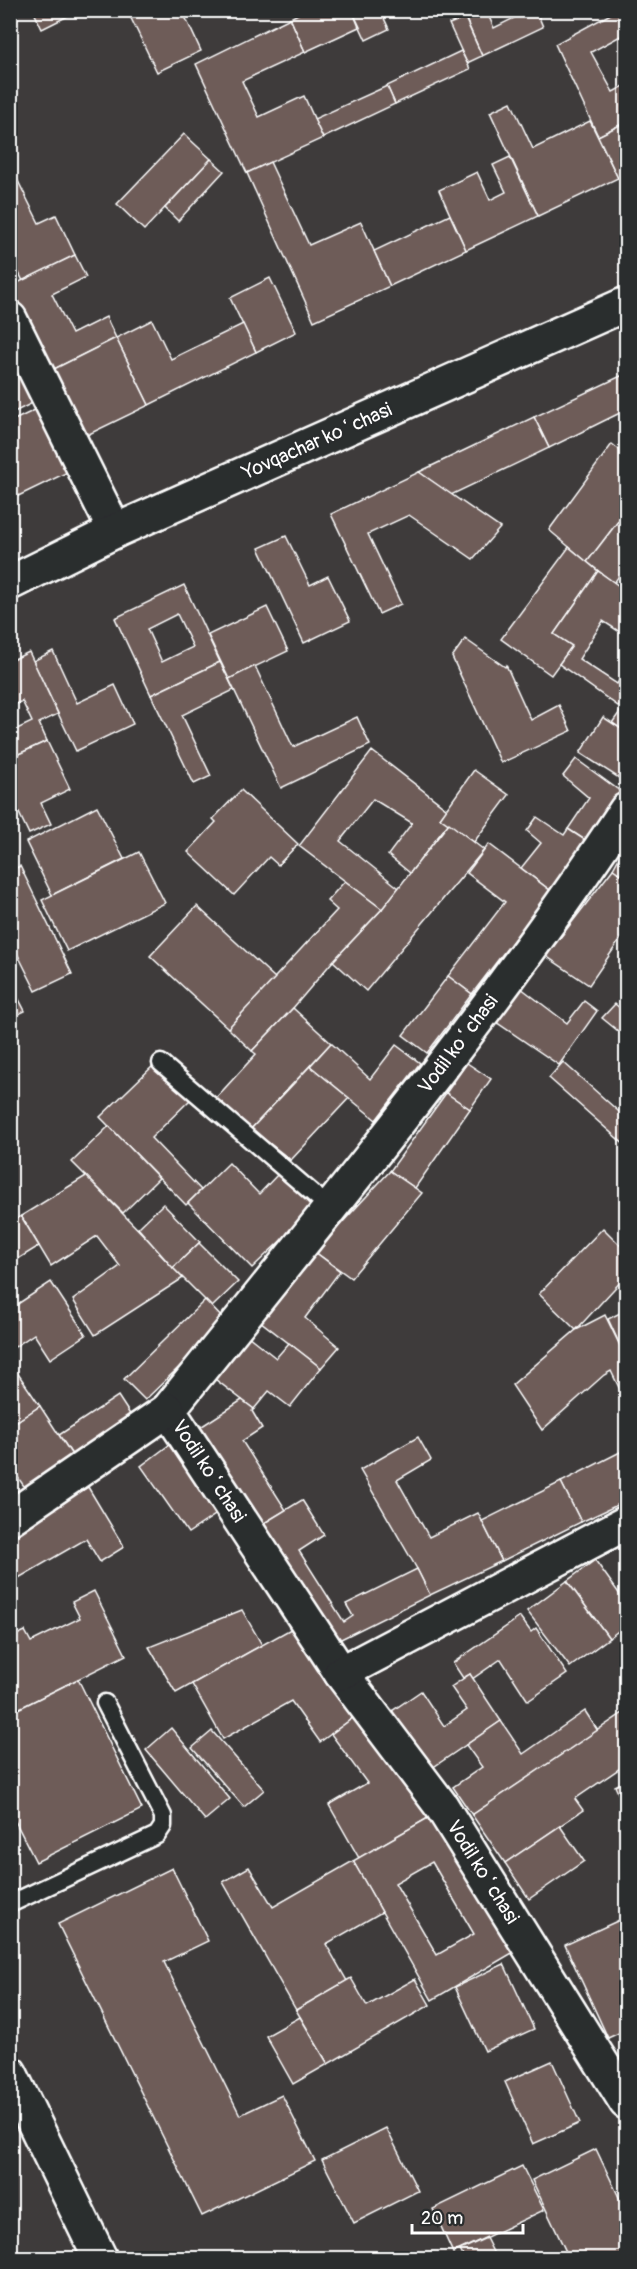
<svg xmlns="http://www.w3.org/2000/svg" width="637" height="2269" font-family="Pangolin,sans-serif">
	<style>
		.building { fill: #6e5b59; stroke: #fff; stroke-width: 1.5; fill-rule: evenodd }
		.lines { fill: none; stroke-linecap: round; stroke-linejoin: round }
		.service-casing { stroke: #fff; stroke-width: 21 }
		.minor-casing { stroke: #fff; stroke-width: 38 }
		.secondary-casing { stroke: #fff; stroke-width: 38 }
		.service { stroke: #2a2d2e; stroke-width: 16 }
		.minor { stroke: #2a2d2e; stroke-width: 33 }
		.secondary { stroke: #2a2d2e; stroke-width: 33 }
		.labels { text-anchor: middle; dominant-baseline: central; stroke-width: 4.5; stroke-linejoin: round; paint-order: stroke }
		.street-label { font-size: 20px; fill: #fff; stroke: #2a2d2e }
	</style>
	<rect width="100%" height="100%" fill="#3e3b3b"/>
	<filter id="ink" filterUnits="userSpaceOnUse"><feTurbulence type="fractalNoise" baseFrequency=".0167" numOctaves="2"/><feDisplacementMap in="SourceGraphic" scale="12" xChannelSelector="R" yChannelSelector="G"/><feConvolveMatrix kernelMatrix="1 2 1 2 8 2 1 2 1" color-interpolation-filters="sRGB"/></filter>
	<g filter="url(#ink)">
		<g class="building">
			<path d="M33,10H80L42,29Z"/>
			<path d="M127,10H182L201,51L157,72Z"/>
			<path d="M306,10H352L359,27L305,52L290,18Z"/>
			<path d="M352,10H396L383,16L389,29L366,40Z"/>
			<path d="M462,10H486L494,28L530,10H536L543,27L482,56Z"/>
			<path d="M618,10H626V33L591,52L613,92L626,85V122L598,136L555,44Z"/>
			<path d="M290,18L305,52L242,81L259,117L304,96L323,138L247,173L196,64Z"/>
			<path d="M465,18L482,56L467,63L449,24Z"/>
			<path d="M461,51L470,69L395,104L387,86Z"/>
			<path d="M387,86L395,104L323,138L314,119Z"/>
			<path d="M511,102L533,149L590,121L618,178L538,216L490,112Z"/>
			<path d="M626,122V174L618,178L598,136Z"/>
			<path d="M184,134L211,159L144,230L117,204Z"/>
			<path d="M510,157L538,216L466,250L439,190L477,172L490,200L506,192L493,165Z"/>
			<path d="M211,159L224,171L178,221L165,208Z"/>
			<path d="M270,162L309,245L361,222L390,286L314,321L247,173Z"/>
			<path d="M12,169L39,223L56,215L75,255L23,281L10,255V170Z"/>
			<path d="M450,215L466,250L390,286L374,251Z"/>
			<path d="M75,255L86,277L52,294L72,334L106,317L116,338L52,370L11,286Z"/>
			<path d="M270,278L296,332L256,352L230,298Z"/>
			<path d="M152,320L171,359L243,324L256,352L149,405L116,338Z"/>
			<path d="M116,338L149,405L85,436L52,370Z"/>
			<path d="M10,340L39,400L10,414Z"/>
			<path d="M623,375L626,382V410L549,448L534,417Z"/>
			<path d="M39,408L70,471L10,500V422Z"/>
			<path d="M534,417L549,448L451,495L419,472Z"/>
			<path d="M612,444L626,455V511L587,562L549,530Z"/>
			<path d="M419,472L500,528L473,559L409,515L368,534L401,604L379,614L331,514Z"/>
			<path d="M626,511V566L614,583L587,562Z"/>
			<path d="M286,536L310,585L328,576L350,621L304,643L259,548Z"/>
			<path d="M569,547L598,571L554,634L572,646L551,675L501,639Z"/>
			<path d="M598,571L626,591V636L603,621L579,659L617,684L626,668V732L612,723L622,709L559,664L572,646L554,634Z"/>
			<path d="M184,585L220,662L151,695L115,618ZM177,614L193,647L162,662L147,629Z"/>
			<path d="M267,607L288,651L229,679L208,635Z"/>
			<path d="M465,639L505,667L506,665L531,720L559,705L571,731L501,763L452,657Z"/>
			<path d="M53,651L77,703L115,685L133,724L76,751L33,661Z"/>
			<path d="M29,652L58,714L39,723L47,741L10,758V721L15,730L32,722L22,701L10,707V661Z"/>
			<path d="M220,662L234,690L182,715L211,776L194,784L151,695Z"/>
			<path d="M255,666L293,747L357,717L370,745L281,788L229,679Z"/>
			<path d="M603,717L626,732V774L622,780L580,753Z"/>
			<path d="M47,741L70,789L41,803L51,824L29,834L10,794V758Z"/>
			<path d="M372,751L447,809L440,818L449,823L410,873L388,855L412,823L373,799L340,841L399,888L382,909L299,846Z"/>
			<path d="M576,759L624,794L588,842L568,829L589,798L563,776Z"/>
			<path d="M474,770L509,795L474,842L440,818Z"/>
			<path d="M241,790L298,844L278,865L269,857L234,895L188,852L216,822L213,819Z"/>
			<path d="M97,806L124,859L52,895L26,842Z"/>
			<path d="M537,817L564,835L568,829L588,842L551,891L521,868L541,843L527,831Z"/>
			<path d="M449,823L484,850L366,991L333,961L382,909Z"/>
			<path d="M489,844L551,891L472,994L448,976L505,902L467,873Z"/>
			<path d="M626,845V878L613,869Z"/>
			<path d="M139,852L165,903L67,951L42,900Z"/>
			<path d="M20,866L72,974L36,991L14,947L10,948V871Z"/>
			<path d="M613,869L626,878V931L589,985L546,956Z"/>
			<path d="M345,881L382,909L333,961L293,1008L252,1051L228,1028L337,910L327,901Z"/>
			<path d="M197,906L275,978L228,1028L150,956Z"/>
			<path d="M448,976L472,994L427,1053L403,1035Z"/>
			<path d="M10,982L25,1011L10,1018Z"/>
			<path d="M521,988L567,1023L584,1001L597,1011L559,1065L496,1022Z"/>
			<path d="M615,1004L626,1013V1031L623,1035L602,1018Z"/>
			<path d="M293,1008L331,1043L251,1129L215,1099L256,1054L252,1051Z"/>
			<path d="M331,1043L370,1079L396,1045L420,1063L376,1120L310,1066Z"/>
			<path d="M563,1062L626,1118V1146L549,1078Z"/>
			<path d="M156,1063L191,1099L151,1138L201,1190L186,1205L100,1117Z"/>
			<path d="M467,1063L491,1079L470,1109L446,1093Z"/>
			<path d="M310,1066L349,1098L291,1160L251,1129Z"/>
			<path d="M446,1093L470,1109L415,1188L390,1171Z"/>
			<path d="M109,1126L159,1178L123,1213L72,1162Z"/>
			<path d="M229,1163L259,1194L279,1173L314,1209L252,1268L188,1203Z"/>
			<path d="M390,1171L422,1193L351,1278L315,1252Z"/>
			<path d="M86,1176L160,1252L159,1253L183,1278L95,1335L73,1300L120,1266L97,1236L51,1266L21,1216Z"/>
			<path d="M163,1204L200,1242L173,1268L138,1228Z"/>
			<path d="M21,1216L39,1246L10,1264V1223Z"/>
			<path d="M603,1228L626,1251V1276L576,1330L539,1294Z"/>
			<path d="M199,1243L238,1282L212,1307L173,1268Z"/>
			<path d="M315,1252L340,1271L305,1318L339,1347L321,1368L260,1321Z"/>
			<path d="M51,1282L86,1335L50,1359L34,1334L10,1350V1309Z"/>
			<path d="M205,1300L226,1322L145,1400L124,1379Z"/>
			<path d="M626,1310V1358L608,1319Z"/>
			<path d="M605,1315L626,1358V1402L611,1371L604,1375L542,1430L512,1385L576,1330Z"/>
			<path d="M248,1336L276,1358L289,1343L321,1368L290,1407L269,1391L254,1409L215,1379Z"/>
			<path d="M10,1362L40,1406L10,1426Z"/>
			<path d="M118,1396L135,1422L76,1461L59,1435Z"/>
			<path d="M242,1400L254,1409L252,1411L262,1428L242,1441L286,1510L261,1525L199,1428Z"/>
			<path d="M40,1406L76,1461L28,1492L10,1466V1426Z"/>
			<path d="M418,1437L431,1460L397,1480L429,1537L478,1513L502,1561L430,1595L417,1569L360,1470Z"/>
			<path d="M169,1445L218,1513L188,1533L141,1466Z"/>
			<path d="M626,1449V1501L581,1522L561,1482Z"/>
			<path d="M561,1482L581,1522L502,1561L482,1521Z"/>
			<path d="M88,1487L124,1547L100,1562L86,1539L10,1583V1532Z"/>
			<path d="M302,1500L324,1535L299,1551L344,1622L353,1616L346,1604L417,1569L430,1595L335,1642L261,1525Z"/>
			<path d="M595,1560L626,1603V1625L609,1638L567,1581Z"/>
			<path d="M567,1581L609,1638L570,1667L527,1611Z"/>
			<path d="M94,1591L126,1655L10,1713V1638L25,1631L31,1642L80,1618L72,1602Z"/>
			<path d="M242,1610L262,1645L176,1693L149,1647Z"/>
			<path d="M520,1617L531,1632L536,1628L567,1674L528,1701L501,1659L472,1679L470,1674L463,1678L453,1663Z"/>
			<path d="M298,1625L361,1712L320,1742L291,1701L223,1739L192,1684Z"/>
			<path d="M470,1674L501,1721L432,1768L392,1711L421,1691L444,1726L467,1710L451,1687Z"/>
			<path d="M78,1679L142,1809L36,1862L10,1811V1713Z"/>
			<path d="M585,1711L598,1731L472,1815L453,1787L482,1767L466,1745L501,1721L523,1754Z"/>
			<path d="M626,1711V1764L575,1799L583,1810L505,1863L472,1815Z"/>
			<path d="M361,1712L435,1814L359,1858L329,1805L367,1783L331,1734Z"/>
			<path d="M171,1728L230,1799L205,1820L146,1750Z"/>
			<path d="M212,1731L264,1790L244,1807L192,1748Z"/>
			<path d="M626,1781V1811L615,1786Z"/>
			<path d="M435,1814L514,1952L432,2000L353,1861ZM432,1862L474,1934L437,1955L395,1883Z"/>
			<path d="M560,1826L584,1861L529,1899L505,1863Z"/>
			<path d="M353,1861L382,1912L326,1944L347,1981L296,2010L223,1882L249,1867L273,1907Z"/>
			<path d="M172,1868L208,1941L164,1962L240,2115L282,2095L315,2161L202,2216L58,1924Z"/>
			<path d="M626,1917V2043L621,2032L608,2038L565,1945Z"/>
			<path d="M504,1964L534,2029L485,2051L455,1987Z"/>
			<path d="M351,1978L367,2006L415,1979L430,2005L328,2064L296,2010Z"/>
			<path d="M300,2017L328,2064L293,2084L266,2036Z"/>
			<path d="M552,2061L580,2123L533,2144L505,2082Z"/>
			<path d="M386,2128L418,2191L354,2223L322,2160Z"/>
			<path d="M596,2149L626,2212V2258H564L568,2256L532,2180Z"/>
			<path d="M522,2166L544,2210L453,2253L433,2209Z"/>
			<path d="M486,2238L496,2258H464L460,2250Z"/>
		</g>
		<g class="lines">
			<g class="service-casing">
				<g id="service">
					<path d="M161,1063L330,1208"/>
					<path d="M10,1904L157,1835L163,1826V1816L105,1703"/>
				</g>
			</g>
			<g class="minor-casing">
				<g id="minor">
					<path d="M10,319L115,531"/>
					<path d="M10,583L115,531L626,304"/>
					<path d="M626,810C487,1020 325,1214 168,1410L341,1673L442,1807L626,2102"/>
					<path d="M10,1518L168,1410"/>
					<path d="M341,1673L626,1523"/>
				</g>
			</g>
			<g class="secondary-casing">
				<path id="secondary" d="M10,2073L100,2258"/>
			</g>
			<use href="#service" class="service"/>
			<use href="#minor" class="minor"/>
			<use href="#secondary" class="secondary"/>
		</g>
	</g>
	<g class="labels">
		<g class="street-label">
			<text transform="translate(317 441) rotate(-24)">Yovqachar koʻchasi</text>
			<text transform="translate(458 1044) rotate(-53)">Vodil koʻchasi</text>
			<text transform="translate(209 1471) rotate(57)">Vodil koʻchasi</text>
			<text transform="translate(483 1872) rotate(58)">Vodil koʻchasi</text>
		</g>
	</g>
	<rect width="637" height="2269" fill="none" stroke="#2a2d2e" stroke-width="36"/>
	<rect x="18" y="18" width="601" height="2233" fill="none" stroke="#fff" stroke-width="2" filter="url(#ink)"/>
	<path d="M412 2224v9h111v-9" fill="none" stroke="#ffffff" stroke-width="3"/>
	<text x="421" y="2224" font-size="18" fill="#ffffff" stroke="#2a2d2e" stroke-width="4.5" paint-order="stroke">20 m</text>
</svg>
